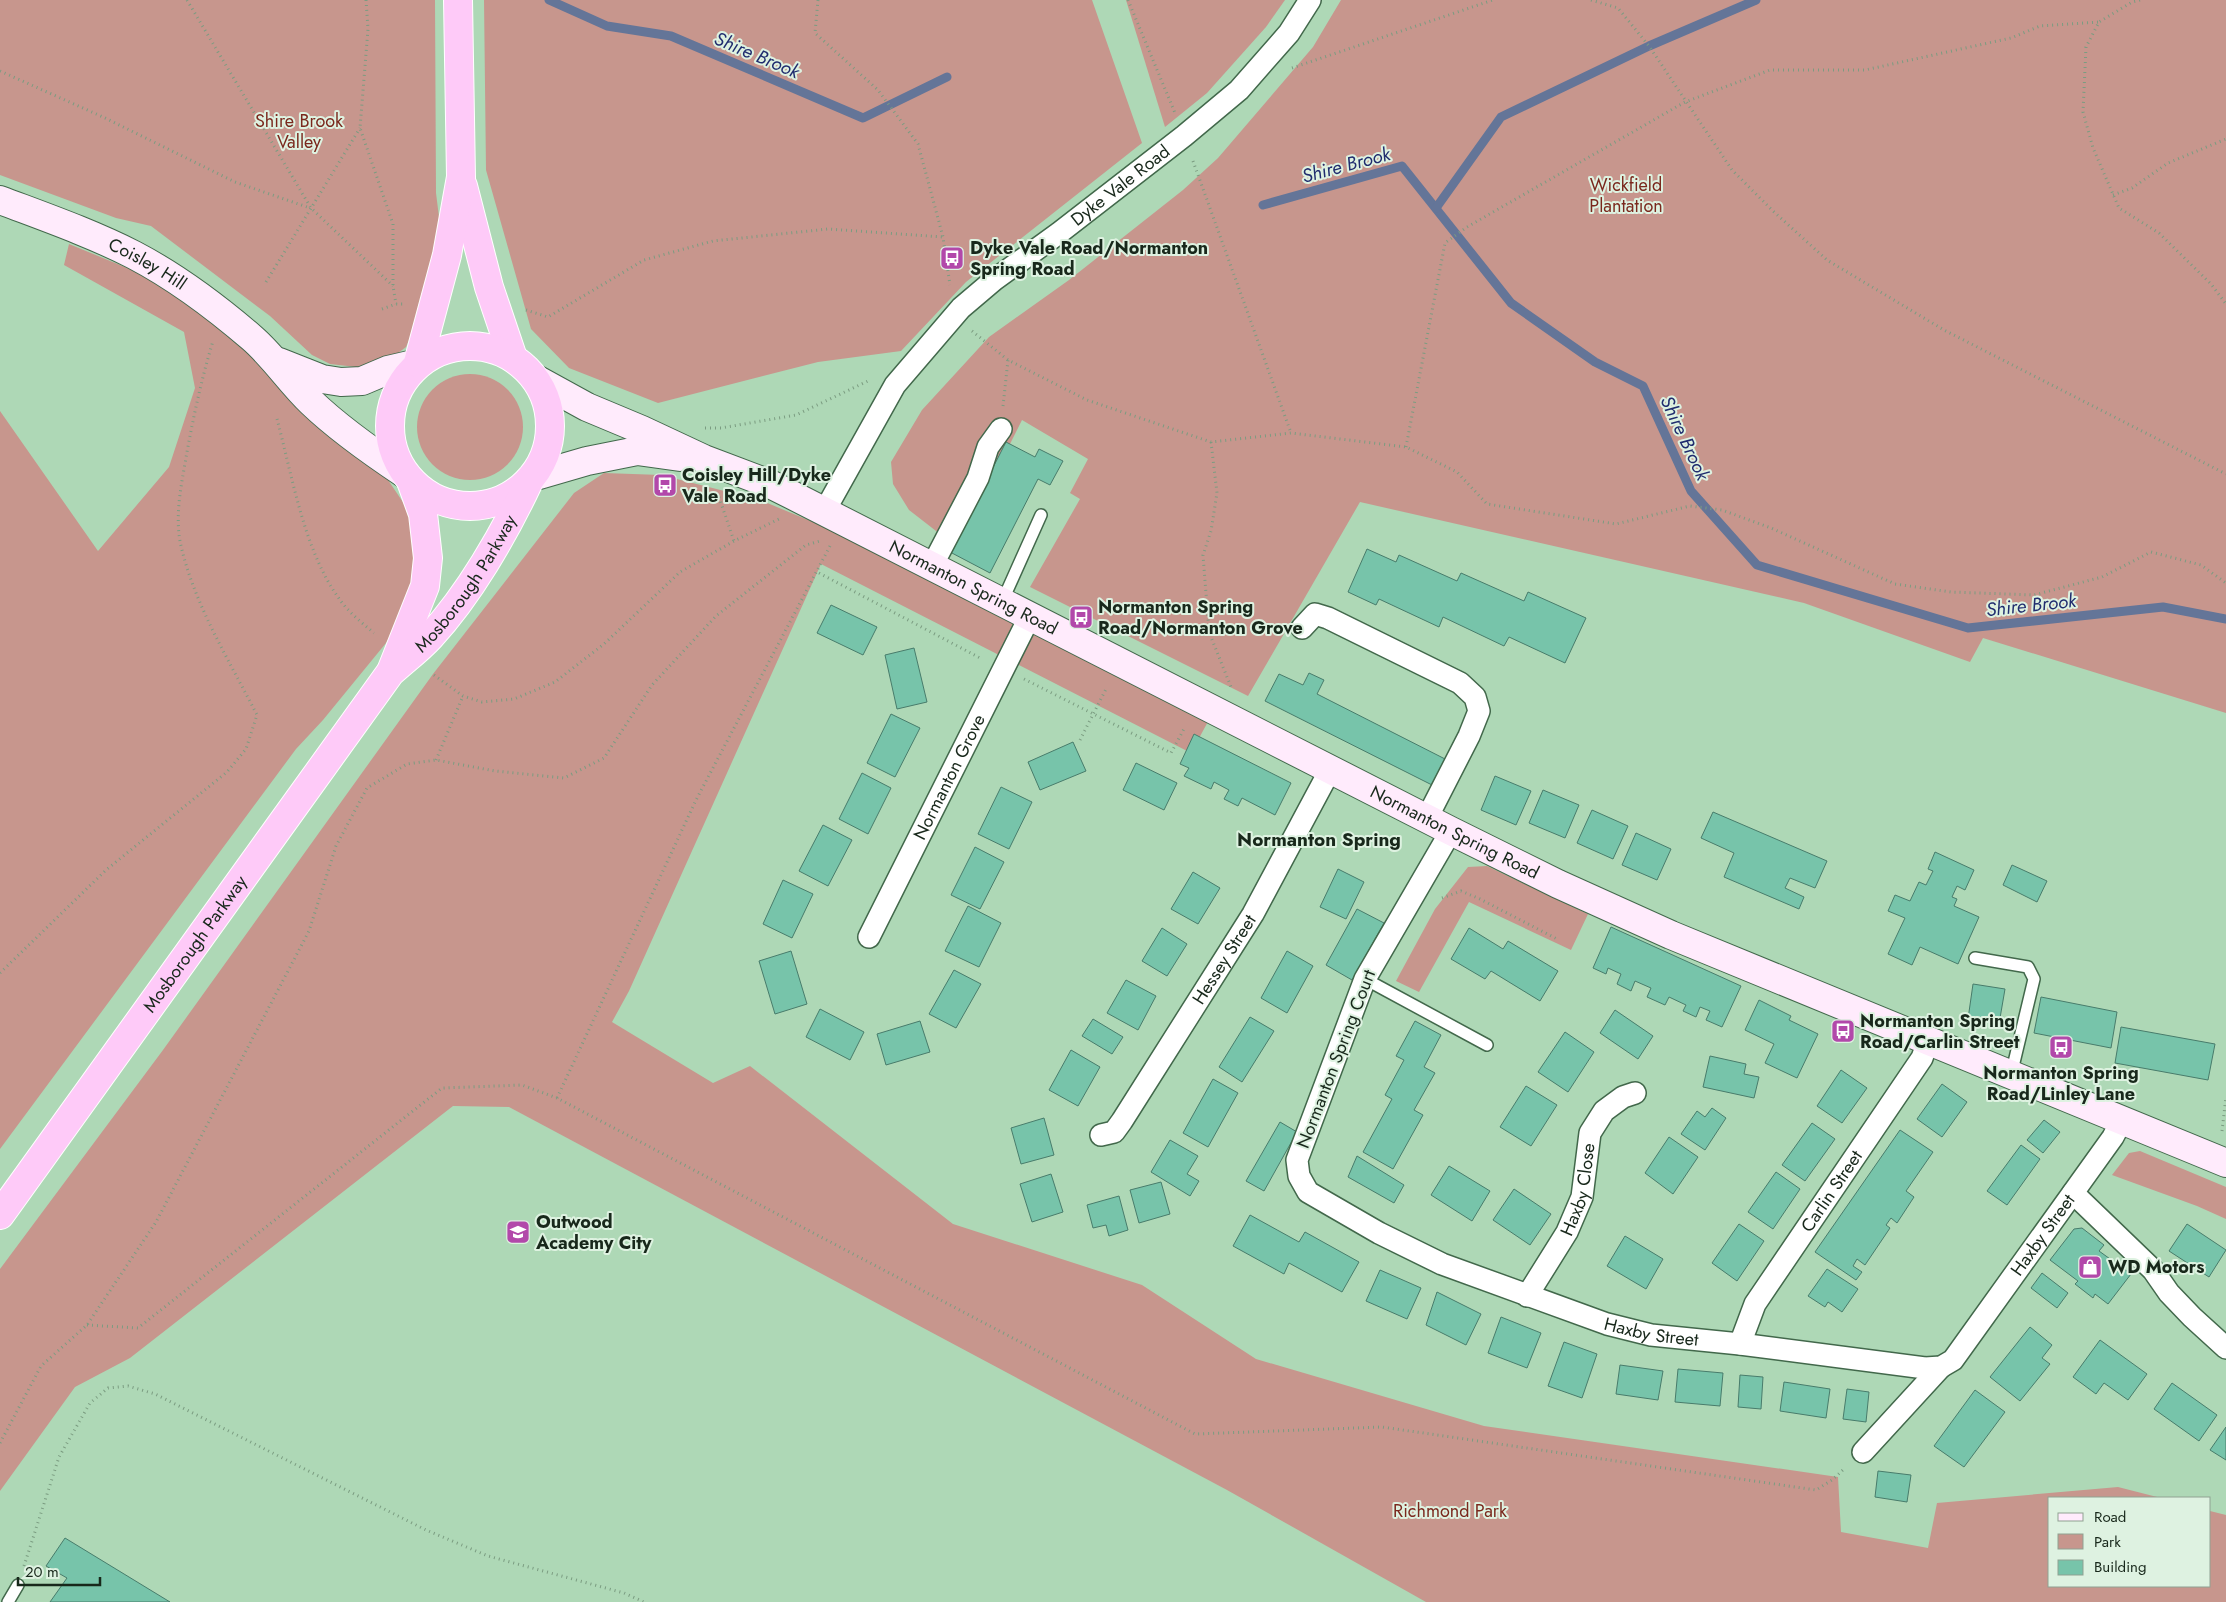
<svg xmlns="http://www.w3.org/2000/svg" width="2226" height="1602" font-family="Jost,sans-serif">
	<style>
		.green { fill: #c7968d }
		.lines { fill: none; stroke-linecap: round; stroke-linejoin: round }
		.stream { stroke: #647598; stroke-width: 9 }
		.building { fill: #77c4aa; stroke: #487c6b }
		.service-casing { stroke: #42684b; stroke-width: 14 }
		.minor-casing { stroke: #42684b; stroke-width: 24 }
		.secondary-casing { stroke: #42684b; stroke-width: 30 }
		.trunk-casing { stroke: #fff; stroke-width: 30 }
		.path { stroke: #7b9c81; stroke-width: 3; stroke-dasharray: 1 4; stroke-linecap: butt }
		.service { stroke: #fff; stroke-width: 11 }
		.minor { stroke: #fff; stroke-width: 21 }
		.secondary { stroke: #ffebfc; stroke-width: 28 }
		.trunk { stroke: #fecaf8; stroke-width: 28 }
		.labels { text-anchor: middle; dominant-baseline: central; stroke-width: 4; stroke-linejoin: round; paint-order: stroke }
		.park-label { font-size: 18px; fill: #7a281d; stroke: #def2e1 }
		.street-label { font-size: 18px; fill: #18281b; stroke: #def2e1 }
		.poi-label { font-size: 18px; font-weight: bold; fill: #18281b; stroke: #def2e1; text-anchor: start }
		.water-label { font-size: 19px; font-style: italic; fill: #202c6e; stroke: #def2e1 }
		.neighbourhood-label { font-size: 19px; font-weight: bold; fill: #18281b; stroke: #def2e1 }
	</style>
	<rect width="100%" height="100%" fill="#aed8b6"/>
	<g class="green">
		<path d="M0,0H435L436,193L442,241L429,296L406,347L385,363L356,367L330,364L312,355L270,316L151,226L116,218L0,175Z"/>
		<path d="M484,0H1092L1142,143L966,282L901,351L818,362L658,403L569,368L531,329L486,170Z"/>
		<path d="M1126,0H1285L1266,27L1207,93L1165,127Z"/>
		<path d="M1341,0H2226V713L1983,638L1970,662L1804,603L1360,502L1248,696L1030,587L1080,499L1070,493L1088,459L1022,420L958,548L909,510L893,484L891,462L922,410L989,337L1069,280L1183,190L1218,158L1313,47Z"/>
		<path d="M69,244L171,286L262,348L386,477L413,517L416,562L405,612L386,643L323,720L296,749L0,1149V411L98,551L169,467L195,388L184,332L64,265Z"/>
		<circle cx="470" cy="427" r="53"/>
		<path d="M604,473L661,475L760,500L837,532L1211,716L1191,753L821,564L629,991L612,1022L713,1083L750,1066L953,1224L1142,1285L1256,1359L1484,1426L1838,1477L1841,1532L1928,1548L1937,1503L2118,1487L2161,1498H2050V1586H2210V1511L2226,1515V1602H1426L1227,1490L509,1107L453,1106L130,1358L75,1387L0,1491V1269L163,1050L433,674L574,493Z"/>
		<path d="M1487,866L1588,914L1571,950L1469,902L1419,992L1396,981L1435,909L1468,867Z"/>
		<path d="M2140,1151L2226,1187V1219L2197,1206L2112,1175L2129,1153Z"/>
	</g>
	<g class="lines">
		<g class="stream">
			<path d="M549,0L607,26L671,36L863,118L947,77"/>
			<path d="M1263,205L1402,166L1511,303L1595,362L1643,386L1691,491L1757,565L1968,628L2163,607L2226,619"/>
			<path d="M1436,208L1501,117L1649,46L1756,0"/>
		</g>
	</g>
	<g class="building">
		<path d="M1006,442L1035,457L1039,449L1063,461L1050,485L1038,479L990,573L950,552Z"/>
		<path d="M1367,549L1396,562L1399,555L1457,581L1461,573L1524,601L1528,592L1586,618L1565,663L1509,637L1504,646L1443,617L1439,627L1379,599L1376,605L1348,592Z"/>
		<path d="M831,605L877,627L863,655L817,633Z"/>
		<path d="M914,648L927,702L897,709L885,655Z"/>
		<path d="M1309,673L1324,680L1317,694L1449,761L1436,787L1265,701L1279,674L1303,685Z"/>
		<path d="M891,714L920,728L895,777L867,763Z"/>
		<path d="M1194,734L1291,783L1275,815L1242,798L1238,806L1224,799L1229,790L1214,782L1211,789L1184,776L1189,768L1180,764Z"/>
		<path d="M1073,742L1086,771L1040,790L1028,762Z"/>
		<path d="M1136,763L1177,783L1164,810L1123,790Z"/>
		<path d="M862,773L891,788L868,834L839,819Z"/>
		<path d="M1495,776L1531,791L1516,825L1481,810Z"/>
		<path d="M1001,787L1032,802L1009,849L978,834Z"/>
		<path d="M1543,790L1579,805L1565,838L1529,823Z"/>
		<path d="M1592,810L1628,826L1613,859L1577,843Z"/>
		<path d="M1713,812L1827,861L1815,888L1790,878L1785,888L1804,897L1799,909L1724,877L1734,853L1701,838Z"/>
		<path d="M823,825L852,840L828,886L799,871Z"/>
		<path d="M1636,833L1671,849L1657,880L1622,865Z"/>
		<path d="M975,847L1004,862L980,909L951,895Z"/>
		<path d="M1935,852L1974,870L1965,890L1957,886L1952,897L1957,899L1954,906L1979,917L1958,964L1920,947L1912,965L1888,954L1905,918L1888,911L1895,895L1910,901L1919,882L1926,885L1933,871L1928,869Z"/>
		<path d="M2012,865L2047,881L2037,902L2003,885Z"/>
		<path d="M1338,869L1364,882L1346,919L1320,907Z"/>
		<path d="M1193,872L1220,888L1198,924L1171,909Z"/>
		<path d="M783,880L813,894L792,938L763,924Z"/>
		<path d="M968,906L1001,923L979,967L945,951Z"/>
		<path d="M1357,909L1384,923L1352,980L1326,965Z"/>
		<path d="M1611,927L1741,986L1722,1027L1706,1020L1710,1011L1700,1007L1696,1017L1683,1011L1686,1005L1669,997L1665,1005L1647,997L1651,988L1635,981L1631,991L1617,984L1621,974L1608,968L1606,974L1593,968Z"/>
		<path d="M1162,928L1187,944L1167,976L1142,961Z"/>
		<path d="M1469,928L1503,949L1508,941L1558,971L1540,1001L1491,971L1485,979L1451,959Z"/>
		<path d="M791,951L807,1004L775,1014L759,961Z"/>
		<path d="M1287,951L1313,966L1287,1013L1261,998Z"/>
		<path d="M954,970L981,984L956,1028L929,1014Z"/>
		<path d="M1126,980L1156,996L1138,1030L1107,1013Z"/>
		<path d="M1973,984L2005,989L1999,1024L1968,1019Z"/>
		<path d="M2041,997L2117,1012L2111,1048L2034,1033Z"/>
		<path d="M1759,1000L1791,1016L1789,1020L1818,1034L1797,1078L1765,1063L1774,1044L1745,1030Z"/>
		<path d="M820,1009L864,1032L850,1060L806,1037Z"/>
		<path d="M1615,1010L1653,1036L1638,1059L1600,1033Z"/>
		<path d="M1250,1017L1274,1031L1242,1082L1219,1067Z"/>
		<path d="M1093,1019L1123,1037L1112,1054L1082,1036Z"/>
		<path d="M920,1021L930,1052L886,1065L877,1034Z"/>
		<path d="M1415,1021L1441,1035L1424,1067L1435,1073L1414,1110L1423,1115L1393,1169L1363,1152L1392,1099L1385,1095L1404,1060L1396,1056Z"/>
		<path d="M2121,1027L2215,1044L2208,1080L2115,1063Z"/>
		<path d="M1565,1032L1594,1052L1568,1092L1538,1072Z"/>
		<path d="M1071,1050L1100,1067L1078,1106L1049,1090Z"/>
		<path d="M1710,1056L1746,1064L1744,1074L1759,1077L1754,1098L1703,1087Z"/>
		<path d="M1841,1070L1867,1088L1842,1123L1817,1106Z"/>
		<path d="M1213,1079L1238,1093L1208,1147L1183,1133Z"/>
		<path d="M1942,1084L1967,1102L1942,1137L1917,1119Z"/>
		<path d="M1526,1086L1557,1105L1531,1146L1500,1127Z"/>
		<path d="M1712,1108L1726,1118L1705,1150L1681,1134L1697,1111L1705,1117Z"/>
		<path d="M1044,1118L1054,1155L1021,1164L1011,1128Z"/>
		<path d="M2044,1120L2060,1132L2043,1153L2027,1140Z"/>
		<path d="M1280,1122L1297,1132L1264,1191L1246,1181Z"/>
		<path d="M1812,1123L1835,1139L1805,1181L1782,1165Z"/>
		<path d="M1900,1130L1933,1152L1906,1191L1914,1197L1897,1223L1891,1218L1886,1225L1890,1228L1865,1265L1857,1259L1853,1266L1862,1272L1856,1280L1815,1252Z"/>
		<path d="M1669,1137L1698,1157L1673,1194L1645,1173Z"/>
		<path d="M1170,1140L1198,1156L1187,1174L1199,1181L1190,1196L1151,1172Z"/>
		<path d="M2021,1145L2040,1159L2007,1205L1987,1191Z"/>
		<path d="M1357,1156L1404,1185L1394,1203L1348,1177Z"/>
		<path d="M1449,1166L1490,1191L1472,1221L1431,1195Z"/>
		<path d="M1776,1172L1800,1189L1773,1229L1748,1212Z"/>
		<path d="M1051,1174L1063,1212L1032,1222L1020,1184Z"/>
		<path d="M1161,1182L1170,1214L1139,1223L1130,1190Z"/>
		<path d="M1514,1189L1551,1214L1530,1245L1493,1220Z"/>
		<path d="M1119,1196L1128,1230L1109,1236L1106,1225L1093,1228L1087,1205Z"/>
		<path d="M1250,1215L1299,1242L1305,1232L1359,1262L1342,1292L1289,1263L1284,1274L1233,1246Z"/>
		<path d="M1739,1224L1764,1241L1737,1281L1712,1263Z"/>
		<path d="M2187,1224L2226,1250L2209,1277L2169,1251Z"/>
		<path d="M2082,1228L2104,1245L2099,1251L2131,1274L2108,1304L2095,1294L2093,1298L2075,1284L2078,1281L2050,1260L2074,1229Z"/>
		<path d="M1625,1236L1663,1259L1646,1289L1607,1266Z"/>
		<path d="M1827,1269L1858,1289L1842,1312L1828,1302L1825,1307L1808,1296Z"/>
		<path d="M1380,1270L1421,1288L1407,1319L1366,1301Z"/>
		<path d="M2042,1273L2068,1293L2057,1308L2031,1288Z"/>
		<path d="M1437,1292L1481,1314L1466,1345L1426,1325Z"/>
		<path d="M1501,1317L1541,1333L1527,1368L1488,1353Z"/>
		<path d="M2030,1327L2052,1345L2042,1358L2050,1364L2020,1401L1990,1377Z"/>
		<path d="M2100,1340L2147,1374L2128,1400L2104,1383L2096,1394L2073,1377Z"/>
		<path d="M1564,1342L1597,1354L1582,1398L1548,1386Z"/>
		<path d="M1620,1365L1663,1371L1658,1400L1616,1394Z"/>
		<path d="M1678,1369L1723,1373L1720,1406L1675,1402Z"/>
		<path d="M1740,1375L1763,1377L1761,1409L1738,1407Z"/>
		<path d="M1784,1382L1830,1389L1826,1418L1780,1411Z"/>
		<path d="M2172,1383L2217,1415L2199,1441L2154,1409Z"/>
		<path d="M1847,1389L1869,1392L1866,1422L1843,1419Z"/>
		<path d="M1975,1390L2005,1412L1964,1467L1934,1446Z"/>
		<path d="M2226,1427V1460L2210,1450Z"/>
		<path d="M1878,1471L1911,1475L1907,1502L1875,1497Z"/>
		<path d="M65,1538L170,1602H50L67,1578L46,1566Z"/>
	</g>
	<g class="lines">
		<g class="service-casing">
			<g id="service">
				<path d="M1002,602L1041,515"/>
				<path d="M1975,958L2028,967L2034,979L2011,1075"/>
				<path d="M1365,979L1487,1045"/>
				<path d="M8,1602L18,1585"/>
			</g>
		</g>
		<g class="minor-casing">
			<g id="minor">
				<path id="s1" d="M824,512L895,385L961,308L994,280L1059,233L1184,136L1239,90L1289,33L1310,0"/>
				<path d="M932,566L978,478L988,447L1001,429"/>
				<path d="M1302,628L1315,614L1328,618L1460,683L1475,697L1479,711L1469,736L1427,818"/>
				<path id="s2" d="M1451,831L1365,979L1297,1160L1299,1176L1308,1192L1379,1233L1442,1264L1607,1324L1651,1335L1740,1344L1925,1368L1941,1367L1953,1360L2113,1137L2122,1120"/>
				<path id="s3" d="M869,937L1030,616"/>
				<path id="s4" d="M1101,1135L1114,1132L1122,1121L1253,914L1330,770"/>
				<path d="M2073,1193L2153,1270L2169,1293L2192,1317L2226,1348"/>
				<path id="s5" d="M1527,1296L1567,1232L1582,1197L1590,1133L1604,1111L1623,1097L1635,1093"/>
				<path id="s6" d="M1740,1344L1755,1304L1922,1058L1928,1041"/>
				<path d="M1863,1452L1941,1367"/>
			</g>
		</g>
		<g class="secondary-casing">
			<g id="secondary">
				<path id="s7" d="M0,200C45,217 91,233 134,255C176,277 216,307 252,338C274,357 290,382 311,402C339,429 372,452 405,474"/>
				<path d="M279,362L322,379L341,382L362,381L388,370L418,363"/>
				<path id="s8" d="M536,379L587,407L642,430L704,459L770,484L792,495L1451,831L1558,884L1671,935L2226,1163"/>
				<path d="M532,477L587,461L637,451L680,457"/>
			</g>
		</g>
		<g class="trunk-casing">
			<g id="trunk">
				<path d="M463,186L489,287L513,358"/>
				<circle cx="470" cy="426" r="80"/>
				<path d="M418,363L447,255L461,177L458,0"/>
				<path d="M392,669L425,586L428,558L423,514L411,481"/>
				<path id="s9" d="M0,1215L390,673C403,661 418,650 430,637C469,595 504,534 528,483"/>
			</g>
		</g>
		<g class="path">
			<path d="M187,0L311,208L393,286"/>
			<path d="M366,0L368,29L360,128L393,224V286L396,304"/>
			<path d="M818,0L815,33L878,90L918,144L943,237L950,285"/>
			<path d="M1128,0L1175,113"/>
			<path d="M1591,0L1618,8L1649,46L1732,170L1773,211L1827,260L1944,330L2226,474"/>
			<path d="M2140,0L2132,2L2099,22L2086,47L2083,112L2093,148L2119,208L2159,233L2211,284L2226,304"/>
			<path d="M1292,68L1493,0"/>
			<path d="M0,71L103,117L235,182L310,208"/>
			<path d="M1193,161L1291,433"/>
			<path d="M2113,195L2132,188L2168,163L2226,139"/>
			<path d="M266,282L360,128"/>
			<path d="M382,309L396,304H405"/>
			<path d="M526,310L548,317L644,260L713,241L828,229L943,237"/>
			<path d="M972,331L1008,360L1087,400L1211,442L1291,433L1406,447L1457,472L1487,504L1616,524L1690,506L1722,510L1771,528L1895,584L1951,592L2034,595L2102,577L2151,552L2201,565L2226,583"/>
			<path d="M1003,406L1008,360"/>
			<path d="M277,419C292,475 304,550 338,597C347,611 361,622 374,633"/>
			<path d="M705,428H721L796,415L868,381"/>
			<path d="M1211,442L1217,493L1211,531L1203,555L1209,632L1231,687"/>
			<path d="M1406,447L1445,243L1467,227L1685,102L1770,70H1865L2011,38L2040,26L2099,22"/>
			<path d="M719,497L734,541"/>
			<path d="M819,573L982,659"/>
			<path d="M434,675L463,696L482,702L514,699L555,682L604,644L680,572L734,541L779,519"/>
			<path d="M1024,679L1171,753L1185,727"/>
			<path d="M1080,740L1107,687"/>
			<path d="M436,760L463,696"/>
			<path d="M1442,898L1461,891L1480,899L1559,940"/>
			<path d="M0,973L106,870L227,772L246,749L257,715C229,660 195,606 181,546C174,515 182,482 187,452C194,414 202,377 213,341"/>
			<path d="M557,1098L696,800L830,546"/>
			<path d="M2222,1131L2226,1097"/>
			<path d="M87,1325L138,1328L442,1088L522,1085L557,1098L1195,1434L1382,1427L1816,1490L1832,1480L1845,1468"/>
			<path d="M0,1443L41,1366L87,1325L156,1222L309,931L336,846L367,788L407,764L436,760L495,771L564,778L604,758L652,685L716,616L806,545L820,541"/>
			<path d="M24,1566L59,1457L90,1403L108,1388L128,1386L155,1394L426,1530L488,1556L624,1593L644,1602"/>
		</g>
		<use href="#service" class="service"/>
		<use href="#minor" class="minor"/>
		<use href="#secondary" class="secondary"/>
		<use href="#trunk" class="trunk"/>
	</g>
	<defs>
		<g id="bus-square" transform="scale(1.25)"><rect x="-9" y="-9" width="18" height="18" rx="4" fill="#b248aa" stroke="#def2e1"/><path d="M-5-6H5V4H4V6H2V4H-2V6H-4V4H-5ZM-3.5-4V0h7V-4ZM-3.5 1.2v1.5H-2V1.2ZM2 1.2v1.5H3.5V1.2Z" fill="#fff"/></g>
		<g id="school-square" transform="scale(1.25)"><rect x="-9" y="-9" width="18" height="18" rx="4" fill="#b248aa" stroke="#def2e1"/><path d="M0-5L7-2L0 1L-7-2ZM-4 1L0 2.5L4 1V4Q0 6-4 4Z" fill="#fff"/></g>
		<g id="shop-square" transform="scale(1.25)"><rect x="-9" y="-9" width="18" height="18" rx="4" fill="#b248aa" stroke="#def2e1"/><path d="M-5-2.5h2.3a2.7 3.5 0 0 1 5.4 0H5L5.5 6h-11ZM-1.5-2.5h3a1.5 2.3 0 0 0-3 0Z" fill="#fff"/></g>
	</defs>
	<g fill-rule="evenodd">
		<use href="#bus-square" x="952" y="258"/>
		<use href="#bus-square" x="665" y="485"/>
		<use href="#bus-square" x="1081" y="617"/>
		<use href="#bus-square" x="1843" y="1031"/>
		<use href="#bus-square" x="2061" y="1047"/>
		<use href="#school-square" x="518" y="1232"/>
		<use href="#shop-square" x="2090" y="1267"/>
	</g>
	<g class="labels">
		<g class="park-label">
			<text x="299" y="121">Shire Brook<tspan x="299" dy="21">Valley</tspan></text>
			<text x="1626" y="185">Wickfield<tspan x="1626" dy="21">Plantation</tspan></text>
			<text x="1450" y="1511">Richmond Park</text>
		</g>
		<g class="street-label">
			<text stroke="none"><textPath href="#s1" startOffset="448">Dyke Vale Road</textPath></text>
			<text stroke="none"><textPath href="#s7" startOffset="161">Coisley Hill</textPath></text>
			<text stroke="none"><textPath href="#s9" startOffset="786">Mosborough Parkway</textPath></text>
			<text stroke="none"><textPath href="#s8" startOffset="485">Normanton Spring Road</textPath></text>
			<text stroke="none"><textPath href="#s3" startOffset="179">Normanton Grove</textPath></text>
			<text stroke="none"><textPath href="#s8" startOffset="1025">Normanton Spring Road</textPath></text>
			<text stroke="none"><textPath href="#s9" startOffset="334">Mosborough Parkway</textPath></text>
			<text stroke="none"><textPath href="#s4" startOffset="218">Hessey Street</textPath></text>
			<text transform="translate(1336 1059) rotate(-69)">Normanton Spring Court</text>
			<text stroke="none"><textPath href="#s5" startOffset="120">Haxby Close</textPath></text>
			<text stroke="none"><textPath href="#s6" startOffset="179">Carlin Street</textPath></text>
			<text stroke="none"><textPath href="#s2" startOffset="1232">Haxby Street</textPath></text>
			<text stroke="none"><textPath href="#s2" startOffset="772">Haxby Street</textPath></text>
		</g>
		<g class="poi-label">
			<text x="970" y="248">Dyke Vale Road/Normanton<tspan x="970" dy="21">Spring Road</tspan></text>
			<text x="682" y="475">Coisley Hill/Dyke<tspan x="682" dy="21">Vale Road</tspan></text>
			<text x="1098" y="607">Normanton Spring<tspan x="1098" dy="21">Road/Normanton Grove</tspan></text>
			<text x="1860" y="1021">Normanton Spring<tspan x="1860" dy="21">Road/Carlin Street</tspan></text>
			<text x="2061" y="1073" text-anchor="middle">Normanton Spring<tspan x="2061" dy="21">Road/Linley Lane</tspan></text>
			<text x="536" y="1222">Outwood<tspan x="536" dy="21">Academy City</tspan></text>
			<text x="2108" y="1267">WD Motors</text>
		</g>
		<g class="water-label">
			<text transform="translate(757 55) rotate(23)">Shire Brook</text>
			<text transform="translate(1346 165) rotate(-15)">Shire Brook</text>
			<text transform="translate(1685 438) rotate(65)">Shire Brook</text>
			<text transform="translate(2031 605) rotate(-6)">Shire Brook</text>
		</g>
		<g class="neighbourhood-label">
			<text x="1319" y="839">Normanton Spring</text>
		</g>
	</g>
	<rect x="2048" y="1497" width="162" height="90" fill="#def2e1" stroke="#8fa192"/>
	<rect x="2058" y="1513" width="25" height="8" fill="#ffebfc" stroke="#8fa192"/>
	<text x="2094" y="1522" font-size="15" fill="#18281b">Road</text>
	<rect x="2058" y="1534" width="25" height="15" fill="#c7968d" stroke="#8fa192"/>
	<text x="2094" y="1547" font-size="15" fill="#18281b">Park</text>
	<rect x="2058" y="1560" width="25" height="15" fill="#77c4aa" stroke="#8fa192"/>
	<text x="2094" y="1572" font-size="15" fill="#18281b">Building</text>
	<path d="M18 1577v8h82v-8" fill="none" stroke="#18281b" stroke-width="2.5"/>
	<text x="25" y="1577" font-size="15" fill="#18281b" stroke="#def2e1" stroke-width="4" paint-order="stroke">20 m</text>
</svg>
